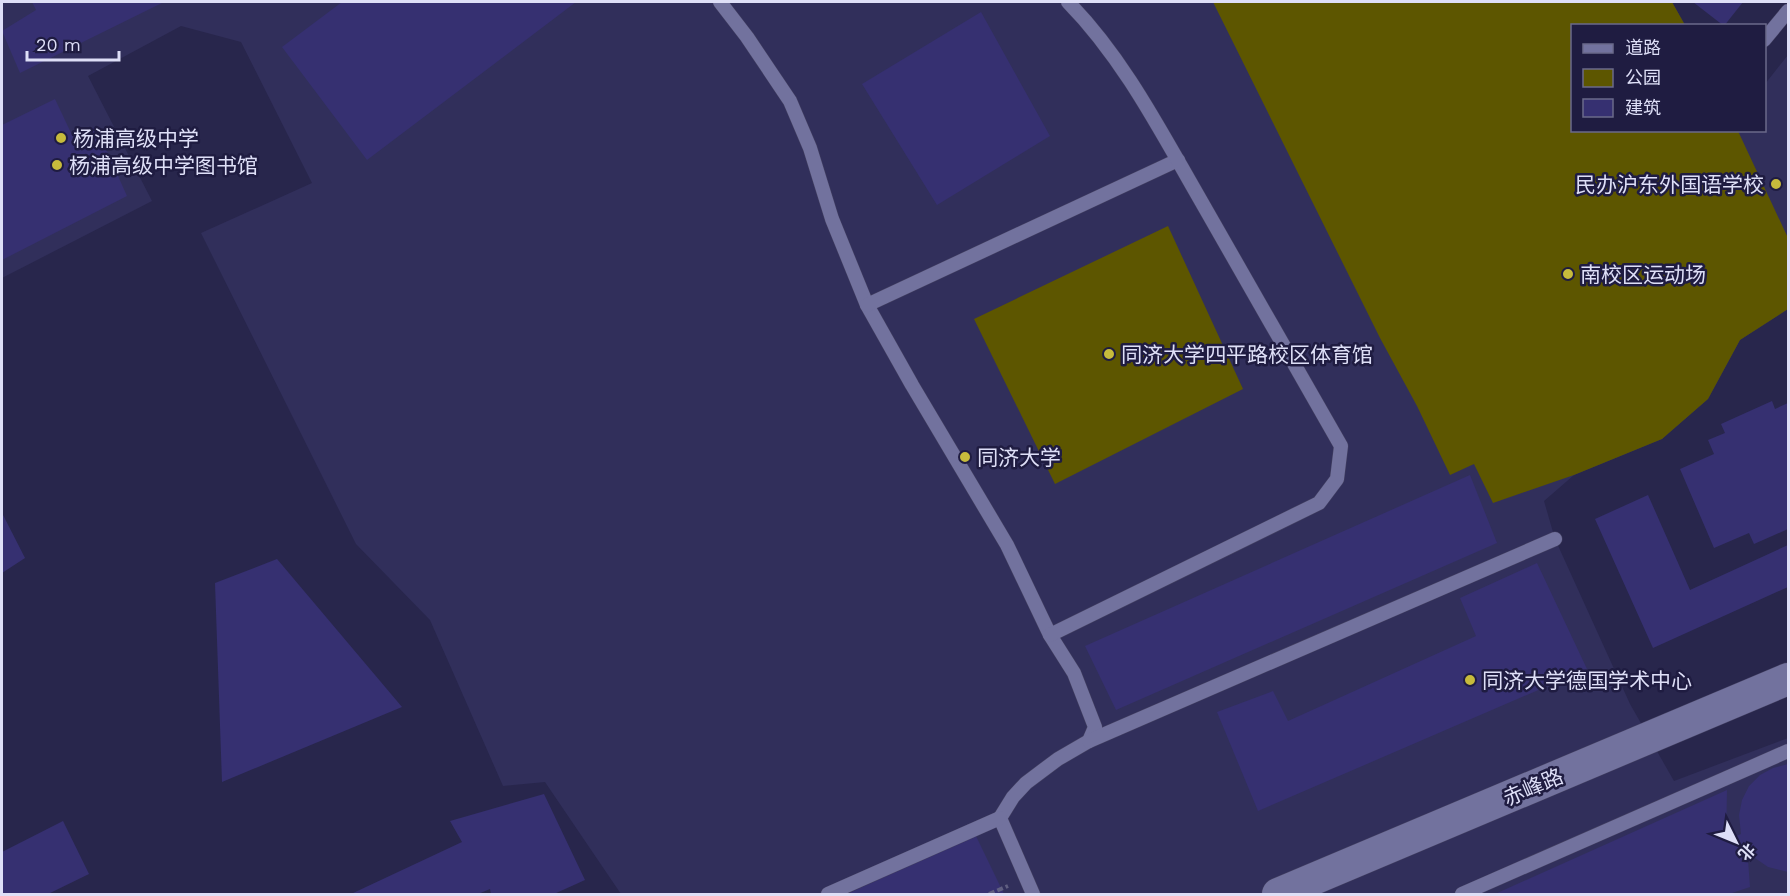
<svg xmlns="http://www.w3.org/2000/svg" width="1790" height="896" font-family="'Work Sans','Noto Sans SC',sans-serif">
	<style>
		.built { fill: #312f5b }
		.green { fill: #5d5600 }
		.building { fill: #363071 }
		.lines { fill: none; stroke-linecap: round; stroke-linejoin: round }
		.service-casing { stroke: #434061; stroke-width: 15 }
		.tertiary-casing { stroke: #434061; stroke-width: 33 }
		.path { stroke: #605f81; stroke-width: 4; stroke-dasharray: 6 3; stroke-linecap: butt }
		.service { stroke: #72729e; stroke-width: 14 }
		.tertiary { stroke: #72729e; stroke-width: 32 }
		.poi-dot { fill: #c7bb3c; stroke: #1f1c41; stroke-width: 2 }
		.labels { text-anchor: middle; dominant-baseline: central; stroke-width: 5; stroke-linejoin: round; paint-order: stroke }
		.poi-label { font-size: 21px; fill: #dedff7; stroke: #1f1c41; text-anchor: start }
		.street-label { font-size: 21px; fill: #dedff7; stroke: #1f1c41 }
	</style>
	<rect width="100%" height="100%" fill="#28264c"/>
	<path class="built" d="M2,2H1672L1685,25L1572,26V130H1764L1765,84L1788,55V309L1740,340L1708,399L1662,439L1574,475L1544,501L1555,539L1630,704L1674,781L1788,738V894H621L545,782L503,786L430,620L356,544L201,233L312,183L241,42L181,26L88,76L152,201L2,278Z"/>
	<g class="green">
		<path d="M1213,2H1672L1685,25L1572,26V130L1738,131L1788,238V309L1740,340L1708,399L1662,439L1574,475L1493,503L1474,464L1450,475L1417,406L1380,338Z"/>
		<path d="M1168,226L1243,389L1055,484L974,319Z"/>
	</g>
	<g class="building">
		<path d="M32,2H164L20,73L2,31L36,10Z"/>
		<path d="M342,2H576L367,160L282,47Z"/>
		<path d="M1693,2H1743L1724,26Z"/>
		<path d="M981,12L1050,136L937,205L862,84Z"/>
		<path d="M55,99L72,135L96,127L127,196L2,260V125Z"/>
		<path d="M1772,401L1775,409L1788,403V529L1754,544L1749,533L1714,548L1680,469L1714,454L1708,440L1725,433L1721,424Z"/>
		<path d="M1470,475L1497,543L1116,710L1085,646Z"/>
		<path d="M1648,495L1690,590L1788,545V587L1653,648L1595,519Z"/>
		<path d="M2,513L25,558L2,573Z"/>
		<path d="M277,559L402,707L222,782L215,583Z"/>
		<path d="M1537,563L1587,669L1258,811L1217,712L1273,691L1288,721L1476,636L1460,598Z"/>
		<path d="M1788,764V872L1768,867L1755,858L1747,846L1750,887L1732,893V894H1495L1727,790L1726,840L1741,834L1739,815L1742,800L1749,786L1760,775L1773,768Z"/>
		<path d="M544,794L585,880L554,894H491L490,889L478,894H351L462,842L450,821Z"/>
		<path d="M63,821L89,874L48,894H2V852Z"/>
		<path d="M975,834L1004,894H847Z"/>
	</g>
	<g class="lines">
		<g class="service-casing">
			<g id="service">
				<path d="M720,2L747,37L790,101L810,148L832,219L867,305L912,385L1007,545L1050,635L1074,673L1095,727L1089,741L1058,759L1026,783L1013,797L1000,818L1033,894"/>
				<path d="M1764,40L1788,11"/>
				<path d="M867,305L1178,160"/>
				<path d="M1050,635L1319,503L1337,479L1341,446C1294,364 1248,283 1201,201C1161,132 1124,59 1068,2"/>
				<path d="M1089,741L1555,539"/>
				<path d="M828,894L1000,818"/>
				<path d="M1462,894L1788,751"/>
			</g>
		</g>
		<g class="tertiary-casing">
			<path id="tertiary" d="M1278,894L1788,679"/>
		</g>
		<path class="path" d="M989,894L1008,886"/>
		<use href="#service" class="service"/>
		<use href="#tertiary" class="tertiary"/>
	</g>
	<g class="poi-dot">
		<circle cx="61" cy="138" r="6"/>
		<circle cx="57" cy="165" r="6"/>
		<circle cx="1776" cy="184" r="6"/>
		<circle cx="1568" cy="274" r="6"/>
		<circle cx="1109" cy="354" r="6"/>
		<circle cx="965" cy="457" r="6"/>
		<circle cx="1470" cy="680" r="6"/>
	</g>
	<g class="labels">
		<g class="poi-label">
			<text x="73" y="138">杨浦高级中学</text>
			<text x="69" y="165">杨浦高级中学图书馆</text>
			<text x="1764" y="184" text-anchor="end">民办沪东外国语学校</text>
			<text x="1580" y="274">南校区运动场</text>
			<text x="1121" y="354">同济大学四平路校区体育馆</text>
			<text x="977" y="457">同济大学</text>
			<text x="1482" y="680">同济大学德国学术中心</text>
		</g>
		<g class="street-label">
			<text transform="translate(1533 787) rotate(-23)">赤峰路</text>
		</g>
	</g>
	<rect width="1790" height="896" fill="none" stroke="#dedff7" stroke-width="6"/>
	<rect x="1571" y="24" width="195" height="108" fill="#1f1c41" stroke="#6b6a8a" stroke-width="1.5"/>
	<rect x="1583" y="44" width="30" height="9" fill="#72729e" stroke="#6b6a8a" stroke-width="1.5"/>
	<text x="1625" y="54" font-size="18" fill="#dedff7">道路</text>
	<rect x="1583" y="69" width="30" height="18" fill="#5d5600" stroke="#6b6a8a" stroke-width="1.5"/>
	<text x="1625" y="84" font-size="18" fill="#dedff7">公园</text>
	<rect x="1583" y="99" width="30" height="18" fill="#363071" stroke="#6b6a8a" stroke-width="1.5"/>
	<text x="1625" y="114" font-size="18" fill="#dedff7">建筑</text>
	<g transform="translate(1736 842) rotate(133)" stroke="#1f1c41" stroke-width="4.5" paint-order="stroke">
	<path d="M0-4.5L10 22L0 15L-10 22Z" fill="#dedff7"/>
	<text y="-9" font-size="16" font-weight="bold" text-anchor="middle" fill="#dedff7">北</text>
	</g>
	<path d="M27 51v9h92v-9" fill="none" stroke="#dedff7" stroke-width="3"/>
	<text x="36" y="51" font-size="18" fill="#dedff7" stroke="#1f1c41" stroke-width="4.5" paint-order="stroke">20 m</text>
</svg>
